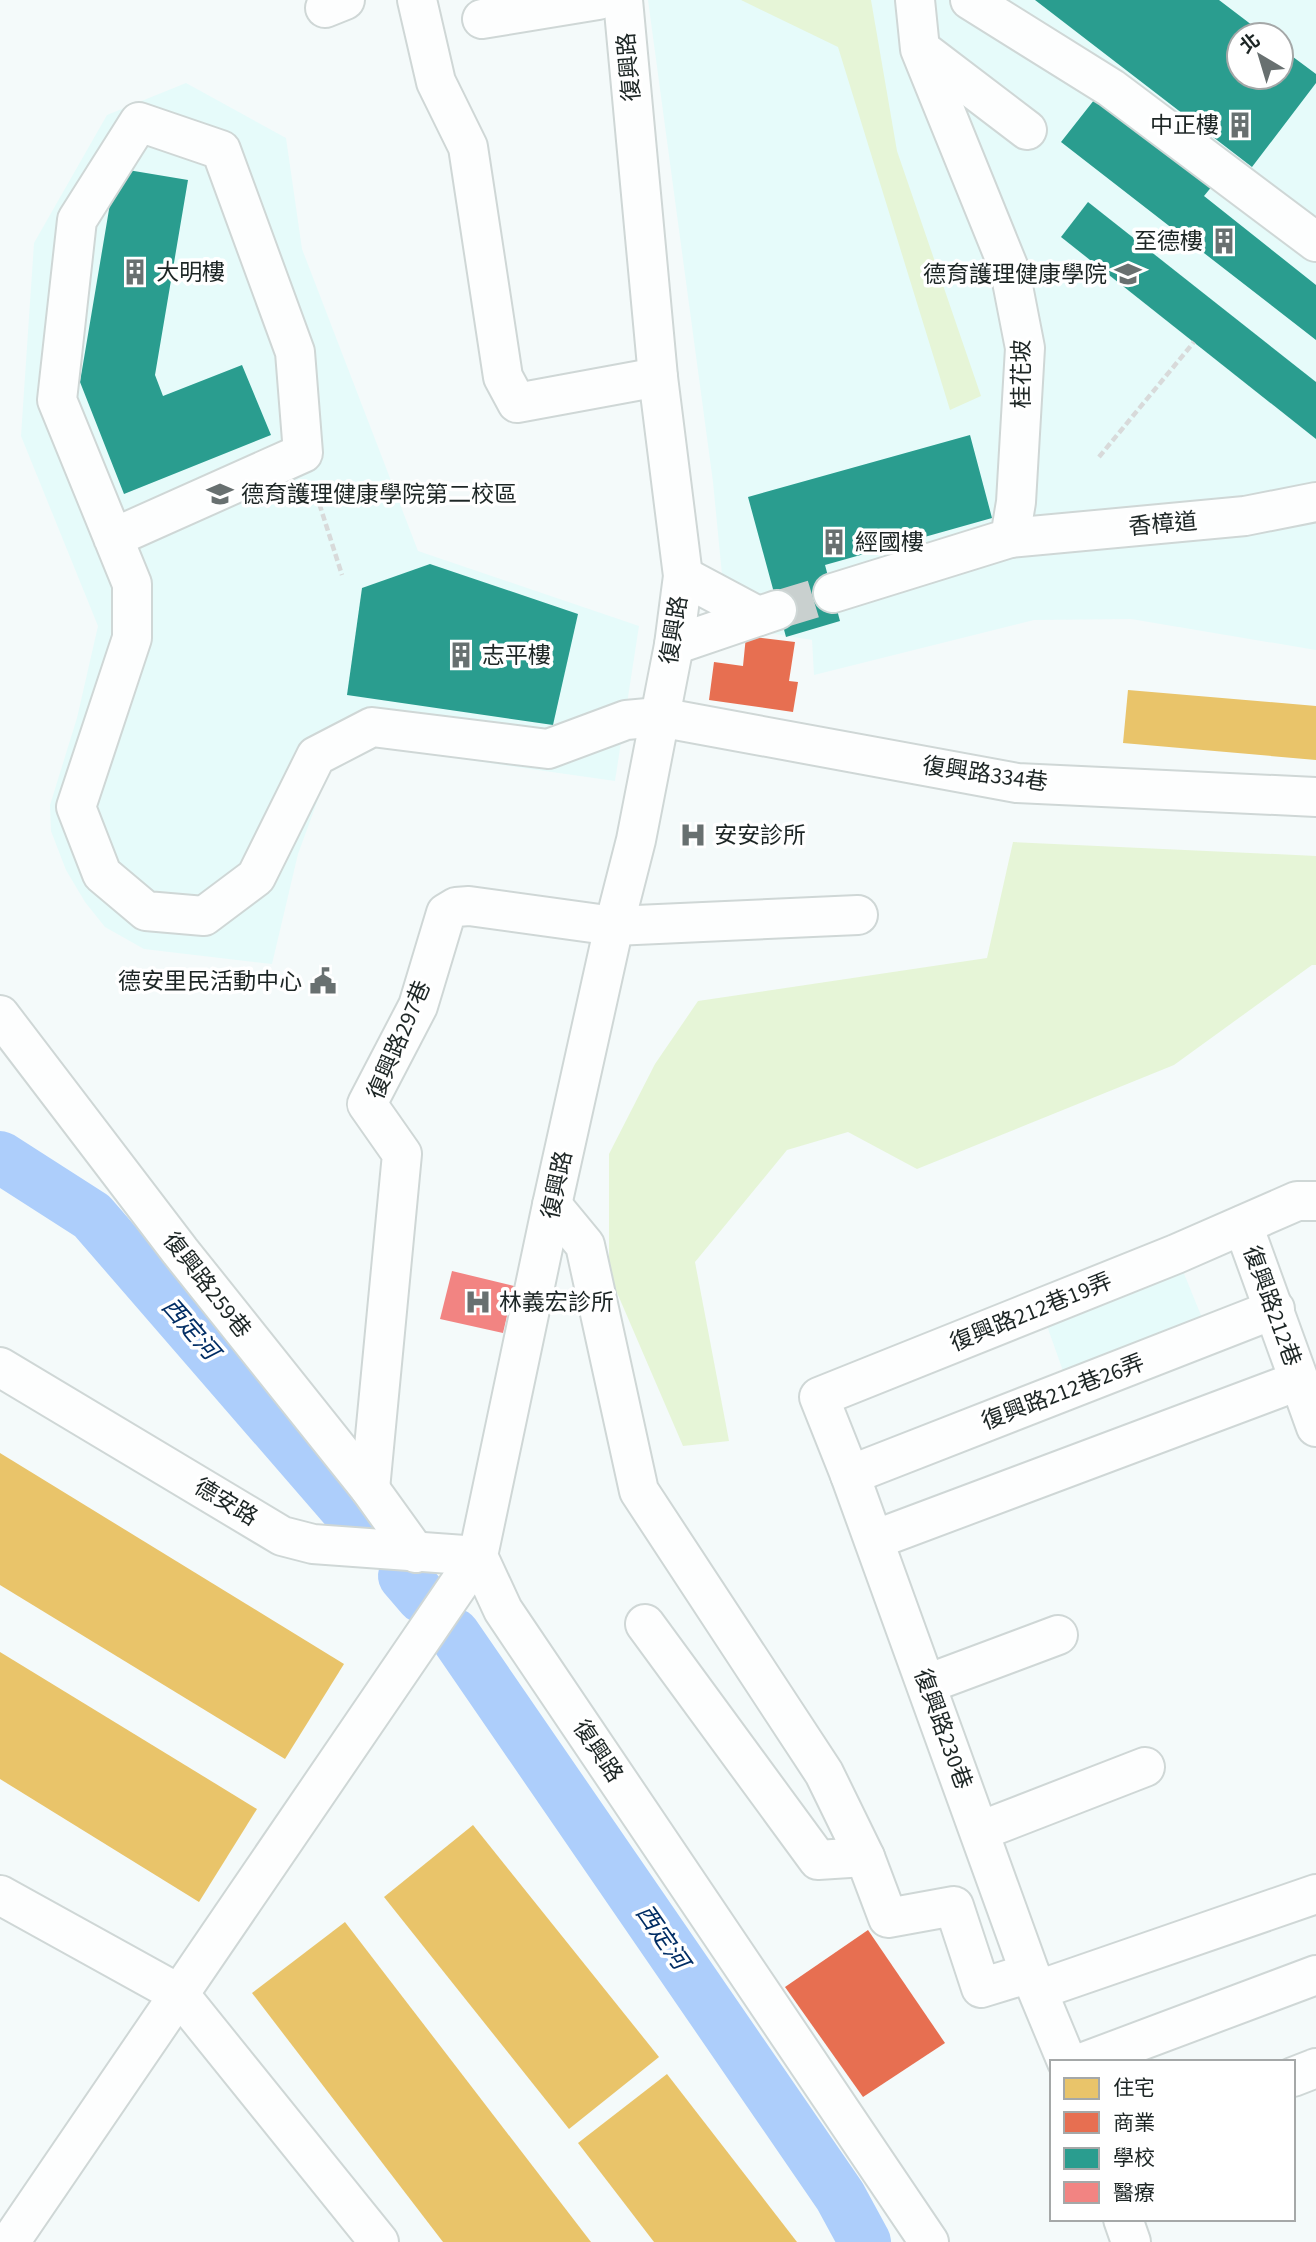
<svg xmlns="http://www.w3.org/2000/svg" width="1316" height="2242" font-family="'Source Sans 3','Noto Sans TC',sans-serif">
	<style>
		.built { fill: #e6fbfa; fill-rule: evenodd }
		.green { fill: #e6f5d7 }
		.homes { fill: #e9c46a }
		.shops { fill: #e76f51 }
		.schools { fill: #2a9d8f }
		.health { fill: #f28482 }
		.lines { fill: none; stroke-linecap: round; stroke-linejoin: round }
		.river { stroke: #adcefb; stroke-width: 52 }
		.minor-tunnel { stroke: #c9d0cf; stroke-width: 38; stroke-dasharray: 38 19; stroke-linecap: butt }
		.minor-casing { stroke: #cfd7d6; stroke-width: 42 }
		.path { stroke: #d8dada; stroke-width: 4.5; stroke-dasharray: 7 3.5; stroke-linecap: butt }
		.minor { stroke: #fdfefe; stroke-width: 38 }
		.labels { text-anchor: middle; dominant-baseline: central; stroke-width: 7; stroke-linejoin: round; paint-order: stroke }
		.street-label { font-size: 23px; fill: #1d2625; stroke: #fff }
		.poi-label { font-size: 23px; fill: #1d2625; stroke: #fff; text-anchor: start }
		.water-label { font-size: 24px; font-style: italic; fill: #022e65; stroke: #fff }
	</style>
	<rect width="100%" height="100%" fill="#f4fafa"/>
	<g class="built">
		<path d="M648,0H1316V650L1131,619L1034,620L814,675L812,640L727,626L713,482ZM1239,35H1281V77H1239Z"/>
		<path d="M186,83L286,138L302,249L418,551L639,626L615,781L364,745L328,772L298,854L272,964L144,949L105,927L85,902L66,870L51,831L50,805L77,718L98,626L21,436L34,243L107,115Z"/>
		<path d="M1176,1254L1207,1330L1068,1385L1041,1309Z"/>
	</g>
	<g class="green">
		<path d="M741,0H871L897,151L981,396L950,410L838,47Z"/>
		<path d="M1013,842L1316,856V965H1312L1174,1065L917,1169L848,1132L787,1150L695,1262L729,1441L683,1446L609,1274V1154L655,1064L698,1001L987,958Z"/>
	</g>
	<g class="homes">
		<path d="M1128,690L1316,706V760L1123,743Z"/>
		<path d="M0,1453L344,1664L285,1759L0,1585Z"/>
		<path d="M0,1652L257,1809L199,1902L0,1779Z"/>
		<path d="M473,1825L659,2057L569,2129L384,1897Z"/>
		<path d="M345,1922L591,2242H443L252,1993Z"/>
		<path d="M667,2074L797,2242H654L578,2143Z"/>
	</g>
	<g class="shops">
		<path d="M746,636L795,642L789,681L798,682L793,712L709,700L714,662L743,666Z"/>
		<path d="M868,1930L945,2043L863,2097L785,1987Z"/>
	</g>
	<g class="schools">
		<path d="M1035,0H1219L1265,35H1239V77H1281V48L1316,74V83L1252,167Z"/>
		<path d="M1098,95L1213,185L1204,196L1316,285V340L1061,142Z"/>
		<path d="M116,168L188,180L155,375L163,396L242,365L271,435L124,494L80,382Z"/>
		<path d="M1088,202L1316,382V439L1061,237Z"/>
		<path d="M970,435L992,518L825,565L840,621L786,637L748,497Z"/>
		<path d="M430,564L578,614L553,725L347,695L362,588Z"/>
	</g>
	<path class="health" d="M452,1271L514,1286L503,1333L440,1319Z"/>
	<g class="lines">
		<g class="river">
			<path d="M0,1157L92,1216L359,1524"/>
			<path d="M404,1576L422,1597"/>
			<path d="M454,1634L840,2196L865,2242"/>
		</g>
		<path class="minor-tunnel" d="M777,610L833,593"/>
		<g class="minor-casing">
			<g id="minor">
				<path d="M417,0L436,82L468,147L503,377L517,403L658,377"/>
				<path d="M623,0L658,377L683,576L674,645L636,840L614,926L552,1205L478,1556L503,1610L929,2242"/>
				<path d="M970,0L1111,88L1316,242"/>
				<path d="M325,8L345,0"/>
				<path d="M482,19L598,0"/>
				<path d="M922,50L1027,130"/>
				<path d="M113,538L303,453L295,352L221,150L139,122L77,220L57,400L132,584V638L76,807L102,874L146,911L204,916L256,877L316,756L372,727L548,749L626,720L659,717L1017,783L1316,797"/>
				<path d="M1010,538L1245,516L1316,502"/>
				<path d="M683,576L758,616"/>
				<path d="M833,593L1010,538L1016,502L1025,348L1010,271L920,49L915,0"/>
				<path d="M674,645L777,610"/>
				<path d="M0,1015L180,1251L370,1489L416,1553"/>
				<path d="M552,1205L585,1245L639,1491L824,1773L865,1857L888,1918L954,1906L981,1988L1030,1973"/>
				<path d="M1243,1225L1316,1427"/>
				<path d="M0,1367L282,1536L313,1544L478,1556"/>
				<path d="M850,1475L1275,1309"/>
				<path d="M370,1489L402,1154L367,1104L418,1006L446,913L456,907L469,906L614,926L858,915"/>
				<path d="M874,1540L1298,1381"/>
				<path d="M645,1624L818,1860L865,1857"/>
				<path d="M927,1684L1058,1635"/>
				<path d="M980,1831L1145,1767"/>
				<path d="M0,1895L179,1994L379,2242"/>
				<path d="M1038,1990L1316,1894"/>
				<path d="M1067,2062L1030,1973L850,1475L819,1397L1176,1254L1297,1201H1316"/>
				<path d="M1084,2062L1316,1975"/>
				<path d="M1293,2077L1316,2068"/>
				<path d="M1123,2219L1131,2242"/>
				<path d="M10,2242L478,1556"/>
			</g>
		</g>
		<g class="path">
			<path d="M1099,457L1194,342"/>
			<path d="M313,484L342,575"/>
		</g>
		<use href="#minor" class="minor"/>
	</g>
	<defs>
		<g id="building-bare" transform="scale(2.1)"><path d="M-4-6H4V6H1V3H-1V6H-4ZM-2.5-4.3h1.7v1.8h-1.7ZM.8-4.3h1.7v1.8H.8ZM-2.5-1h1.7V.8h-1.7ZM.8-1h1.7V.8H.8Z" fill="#687070" stroke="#fff" stroke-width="2.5" paint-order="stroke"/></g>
		<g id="university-bare" transform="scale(2.1)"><path d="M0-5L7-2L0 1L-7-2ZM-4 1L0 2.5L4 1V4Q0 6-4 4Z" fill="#687070" stroke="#fff" stroke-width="2.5" paint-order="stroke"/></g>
		<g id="hospital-bare" transform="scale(2.1)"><path d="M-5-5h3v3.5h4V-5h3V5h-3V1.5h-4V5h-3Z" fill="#687070" stroke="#fff" stroke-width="2.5" paint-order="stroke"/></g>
		<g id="civic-bare" transform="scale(2.1)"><path d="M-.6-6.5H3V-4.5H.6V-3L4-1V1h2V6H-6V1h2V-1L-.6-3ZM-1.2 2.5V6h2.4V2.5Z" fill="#687070" stroke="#fff" stroke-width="2.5" paint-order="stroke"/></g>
	</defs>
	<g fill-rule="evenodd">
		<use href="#building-bare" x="1240" y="125"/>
		<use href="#building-bare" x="1224" y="241"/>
		<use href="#building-bare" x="135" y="272"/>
		<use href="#university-bare" x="1128" y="274"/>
		<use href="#university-bare" x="220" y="494"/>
		<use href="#building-bare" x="834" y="542"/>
		<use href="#building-bare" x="461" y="655"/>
		<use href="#hospital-bare" x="693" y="835"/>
		<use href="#civic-bare" x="323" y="981"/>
		<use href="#hospital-bare" x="478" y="1302"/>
	</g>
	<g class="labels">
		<g class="street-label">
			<text transform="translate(629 67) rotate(-95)">復興路</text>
			<text transform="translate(1021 374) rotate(-90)">桂花坡</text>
			<text transform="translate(1163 524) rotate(-5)">香樟道</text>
			<text transform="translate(674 630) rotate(-81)">復興路</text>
			<text transform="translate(985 774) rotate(8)">復興路334巷</text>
			<text transform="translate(399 1040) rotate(-67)">復興路297巷</text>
			<text transform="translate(557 1185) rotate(-78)">復興路</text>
			<text transform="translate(207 1285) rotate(52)">復興路259巷</text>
			<text transform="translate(1272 1306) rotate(70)">復興路212巷</text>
			<text transform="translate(1031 1312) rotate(-22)">復興路212巷19弄</text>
			<text transform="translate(1063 1392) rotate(-21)">復興路212巷26弄</text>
			<text transform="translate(226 1502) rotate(31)">德安路</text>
			<text transform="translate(943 1729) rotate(70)">復興路230巷</text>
			<text transform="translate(598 1751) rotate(56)">復興路</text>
		</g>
		<g class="poi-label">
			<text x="1219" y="125" text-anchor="end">中正樓</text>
			<text x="1203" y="241" text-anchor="end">至德樓</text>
			<text x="156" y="272">大明樓</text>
			<text x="1107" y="274" text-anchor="end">德育護理健康學院</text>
			<text x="241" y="494">德育護理健康學院第二校區</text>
			<text x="855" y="542">經國樓</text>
			<text x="482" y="655">志平樓</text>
			<text x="714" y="835">安安診所</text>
			<text x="302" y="981" text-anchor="end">德安里民活動中心</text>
			<text x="499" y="1302">林義宏診所</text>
		</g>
		<g class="water-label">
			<text transform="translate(190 1329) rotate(49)">西定河</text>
			<text transform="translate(662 1937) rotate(55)">西定河</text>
		</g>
	</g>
	<rect x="1050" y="2060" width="245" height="161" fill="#ffffff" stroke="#a5a8a8" stroke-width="2"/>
	<rect x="1064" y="2078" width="35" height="21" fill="#e9c46a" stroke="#a5a8a8" stroke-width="2"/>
	<text x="1113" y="2095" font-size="21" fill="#1d2625">住宅</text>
	<rect x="1064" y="2112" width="35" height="21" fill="#e76f51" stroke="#a5a8a8" stroke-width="2"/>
	<text x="1113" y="2130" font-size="21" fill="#1d2625">商業</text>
	<rect x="1064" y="2148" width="35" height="21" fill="#2a9d8f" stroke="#a5a8a8" stroke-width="2"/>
	<text x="1113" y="2165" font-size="21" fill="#1d2625">學校</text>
	<rect x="1064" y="2182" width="35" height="21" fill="#f28482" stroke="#a5a8a8" stroke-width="2"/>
	<text x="1113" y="2200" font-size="21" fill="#1d2625">醫療</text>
	<g transform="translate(1260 56) rotate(322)"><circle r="33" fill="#ffffff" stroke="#a5a8a8" stroke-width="2"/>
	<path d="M0-5L12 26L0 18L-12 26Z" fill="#687070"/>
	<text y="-10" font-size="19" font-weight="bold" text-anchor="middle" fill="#1d2625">北</text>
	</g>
</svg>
